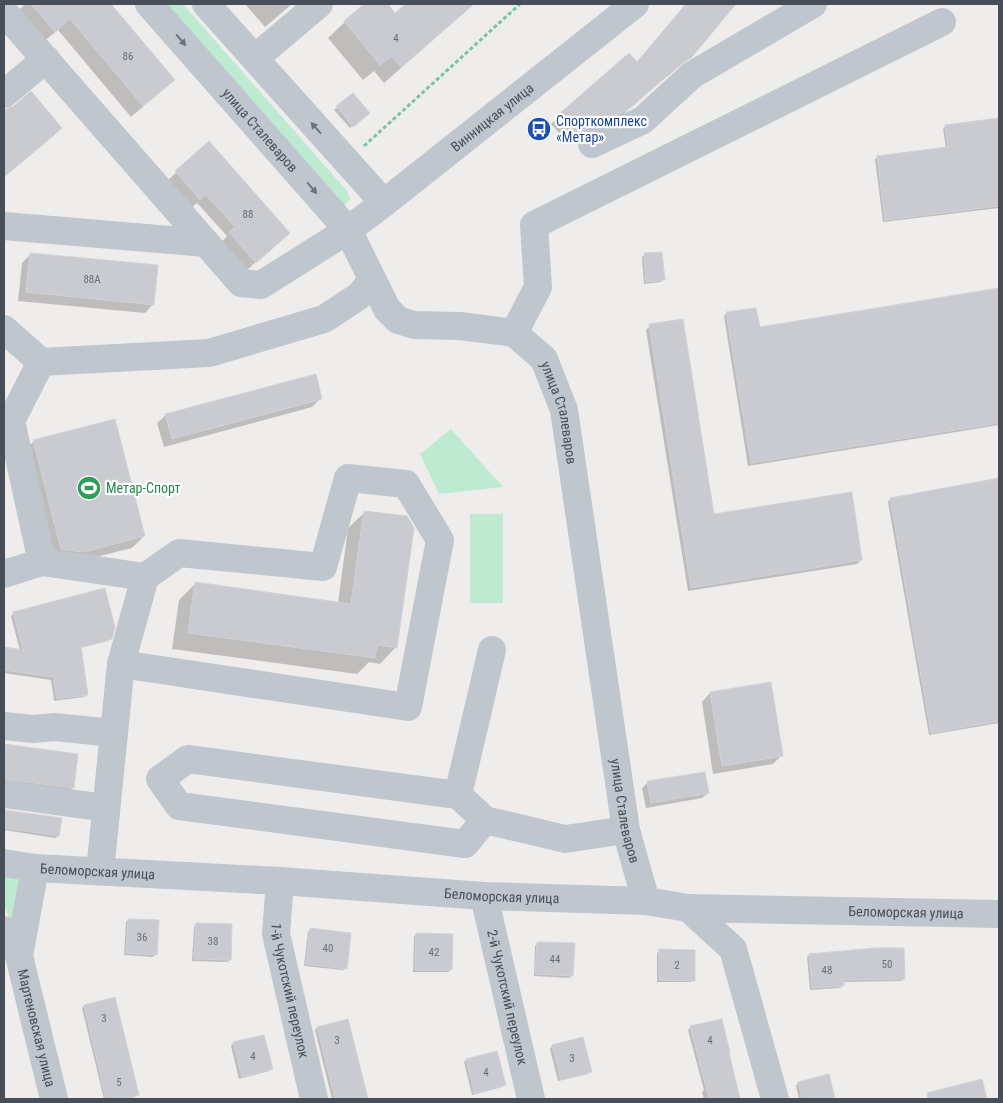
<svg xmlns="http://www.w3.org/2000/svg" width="1003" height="1103" font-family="'Roboto Condensed',sans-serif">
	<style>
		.green { fill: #beead2 }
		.shadow { fill: #0003 }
		.building { fill: #cacbd1; stroke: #d1d2d8 }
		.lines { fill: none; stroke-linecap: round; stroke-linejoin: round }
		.path { stroke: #79c4a5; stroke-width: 3; stroke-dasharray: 4 2.5; stroke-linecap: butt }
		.minor { stroke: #bfc6ce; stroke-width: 28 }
		.oneway { fill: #6b727b }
		.labels { text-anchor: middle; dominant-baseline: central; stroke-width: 4.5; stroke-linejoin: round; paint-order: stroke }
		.number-label { font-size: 11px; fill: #686d76 }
		.street-label { font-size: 14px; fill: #474e58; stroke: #fff }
		.transit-label { font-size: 14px; fill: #164399; stroke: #fff; text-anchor: start }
		.leisure-label { font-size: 14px; fill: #27864d; stroke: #fff; text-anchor: start }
	</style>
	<rect width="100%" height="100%" fill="#efedec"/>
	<g class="green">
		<path d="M157,4H183L348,192L350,200L341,207Z"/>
		<path d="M451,429L503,487L439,494L420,454Z"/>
		<rect x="470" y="514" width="33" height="89"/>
		<path d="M4,873L19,876L13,925L4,906Z"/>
	</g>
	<g class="shadow">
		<path d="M25,4H109L173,80L161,91L131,117L58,30L43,42L17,12Z"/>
		<path d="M245,4H292L265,27Z"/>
		<path d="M366,4H386L395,15L408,4H474L384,83L374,71L363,80L328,38L345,22Z"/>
		<path d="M686,4H734L690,57L680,66L671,72L658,84L657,83L619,118L575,138L569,144L551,124L629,55L636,63Z"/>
		<path d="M353,95L365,115L350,128L334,110Z"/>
		<path d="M6,110L61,128L52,137L4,177V112Z"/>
		<path d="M999,120V208L883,222L875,159L878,157L946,148L943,129L946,126Z"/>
		<path d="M209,142L280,241L247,270L222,242L227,236L197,203L191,208L167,181Z"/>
		<path d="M31,254L153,304L145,313L18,301L22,263Z"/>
		<path d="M645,255L663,280L661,282L644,284L642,257Z"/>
		<path d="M999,289V425L748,466L724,316L727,313L758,328Z"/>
		<path d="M650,326L713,515L861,560L857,564L688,591L646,330Z"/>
		<path d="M321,398L312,407L164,447L157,423L166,415Z"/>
		<path d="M34,441L144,536L132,548L72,563L50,560L22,453Z"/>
		<path d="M999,480V723L929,735L888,502L890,499Z"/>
		<path d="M365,512L396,647L380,664L369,662L357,674L172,649L179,600L196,583L338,603L348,528Z"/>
		<path d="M14,613L110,639L108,641L80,648L86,695L84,697L54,701L51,680L4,673V648L20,651L11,616Z"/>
		<path d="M710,693L781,756L773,764L713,774L702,702Z"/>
		<path d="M4,745L77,755L73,787L70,790L4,781Z"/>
		<path d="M648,782L708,793L702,798L646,808L642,788Z"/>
		<path d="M4,811L61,819L58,836L55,838L4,830Z"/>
		<path d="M128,920L156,954L153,957L124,955L126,922Z"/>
		<path d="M196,924L230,960L227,962L192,961L194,927Z"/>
		<path d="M310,929L346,968L343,970L304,966L308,932Z"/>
		<path d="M416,934L451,970L448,972H413L414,937Z"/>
		<path d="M538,943L572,975L569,978L534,976L535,946Z"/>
		<path d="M660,951L694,980L691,982H657V953Z"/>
		<path d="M810,955L904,978L901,981L843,982V985L840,988L810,990L807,957Z"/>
		<path d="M84,1006L137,1094L135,1097L126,1099H104L82,1008Z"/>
		<path d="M347,1020L367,1099H332L315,1030L317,1028Z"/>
		<path d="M691,1027L728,1054L739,1099H704L702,1092L704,1090L688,1030Z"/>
		<path d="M233,1043L271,1069L269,1071L239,1079L231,1046Z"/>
		<path d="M552,1046L590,1071L588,1074L558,1081L550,1049Z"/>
		<path d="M466,1060L504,1085L502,1087L472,1095L464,1062Z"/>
		<path d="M828,1076L834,1099H799L796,1086L798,1083Z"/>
	</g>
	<g class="building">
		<path d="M31,4H111L175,80L143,106L70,19L55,32Z"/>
		<path d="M364,4H388L395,13L406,4H474L401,67L391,56L380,65L344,21Z"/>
		<path d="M686,4H736L691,58L682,63L668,76H667L629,109L585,130L578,137L559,114L629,53L637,62Z"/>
		<path d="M31,91L62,128L4,177V110L14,106Z"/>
		<path d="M353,93L370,113L353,127L336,106Z"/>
		<path d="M999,118V206L885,220L877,156L948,147L945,125Z"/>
		<path d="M209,141L290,233L256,263L229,232L235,227L206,195L200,200L175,171Z"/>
		<path d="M662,252L665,280L646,282L644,253Z"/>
		<path d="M30,253L158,265L154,305L26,292Z"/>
		<path d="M999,288V423L751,463L726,312L756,308L760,327Z"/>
		<path d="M683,319L714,514L852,492L862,560L691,588L649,324Z"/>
		<path d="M316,374L322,399L172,439L165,414Z"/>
		<path d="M115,419L145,536L84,552L61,549L33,440Z"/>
		<path d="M999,478V721L931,733L890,498Z"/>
		<path d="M364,511L407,516L414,528L397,648L377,645L375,658L188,633L195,582L351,604Z"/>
		<path d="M105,588L115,627L112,639L81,647L88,695L57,699L53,677L4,670V647L23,650L13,612Z"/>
		<path d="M771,682L783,756L722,766L710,692Z"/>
		<path d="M4,744L78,754L74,788L4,779Z"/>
		<path d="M705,772L709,793L651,803L647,781Z"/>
		<path d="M4,810L62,818L59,836L4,828Z"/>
		<path d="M128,919L159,920L157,955L126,953Z"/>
		<path d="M196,923L232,924L231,960L194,959Z"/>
		<path d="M310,928L351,933L347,969L306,964Z"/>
		<path d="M416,933L453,934L452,970H415Z"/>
		<path d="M537,942L575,943L573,976L535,974Z"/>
		<path d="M876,948H904L905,979L844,980V986L812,988L809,954Z"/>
		<path d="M659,949L695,950V981L659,980Z"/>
		<path d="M115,997L139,1095L121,1099H106L84,1005Z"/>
		<path d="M348,1019L368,1099H335L317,1027Z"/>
		<path d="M722,1019L730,1053H729L740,1099H709L690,1026Z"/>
		<path d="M264,1035L273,1069L242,1077L233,1042Z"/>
		<path d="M583,1037L592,1072L561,1080L552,1045Z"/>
		<path d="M497,1051L506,1085L474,1093L466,1059Z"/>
		<path d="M829,1074L835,1099H802L798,1082Z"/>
		<path d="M982,1079L987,1099H928L927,1093Z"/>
	</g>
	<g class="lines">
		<path class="path" d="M364,146L520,4"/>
		<g class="minor">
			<path id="s1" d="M149,4L348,230L387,309L398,320L414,325L460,326L514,333L544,359L564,410L626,830L646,901"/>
			<path d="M206,4L384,203"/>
			<path id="s2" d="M4,12L241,283L261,285L348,230L384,203L635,4"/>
			<path d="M255,58L319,4"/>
			<path d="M4,94L46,59"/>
			<path d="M592,144L643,120L692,75L813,4"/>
			<path d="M4,226L206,243"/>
			<path d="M4,329L41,362"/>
			<path d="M514,333L538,287L534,225L942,22"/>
			<path d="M4,574L42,562"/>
			<path d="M121,664L408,707L440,540L406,484L348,478L323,567L179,553L145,577"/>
			<path d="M4,726L33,729L54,727L114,733"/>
			<path d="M4,794L106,808"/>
			<path d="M458,795L492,650"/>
			<path d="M485,820L458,795L188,759L160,779L179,806L465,844L485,820L565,839L626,830"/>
			<path id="s3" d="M4,863L35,868L280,881L484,896L646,901L688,908L999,914"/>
			<path d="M100,871L121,664L145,577L42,562L11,421L41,362L209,353L324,319L359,296L372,280"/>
			<path id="s4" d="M280,881L276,934L314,1099"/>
			<path id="s5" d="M484,896L531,1099"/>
			<path d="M688,908L733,949L775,1099"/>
			<path d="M4,930L19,956L35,868"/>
			<path id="s6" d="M19,956L54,1099"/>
		</g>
	</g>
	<defs><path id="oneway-solid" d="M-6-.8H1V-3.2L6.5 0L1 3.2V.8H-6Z" transform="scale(1.25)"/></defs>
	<g class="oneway">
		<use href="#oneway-solid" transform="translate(181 40) rotate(49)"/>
		<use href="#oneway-solid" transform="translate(316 128) rotate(-132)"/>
		<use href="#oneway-solid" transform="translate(312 188) rotate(49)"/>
	</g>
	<defs>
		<g id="bus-disc" transform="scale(1.25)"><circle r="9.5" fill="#1a4fb4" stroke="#fff"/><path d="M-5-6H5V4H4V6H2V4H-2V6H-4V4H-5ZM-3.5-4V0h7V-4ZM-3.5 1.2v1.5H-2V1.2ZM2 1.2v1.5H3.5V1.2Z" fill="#fff"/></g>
		<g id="stadium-disc" transform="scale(1.25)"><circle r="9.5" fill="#2e9e5b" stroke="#fff"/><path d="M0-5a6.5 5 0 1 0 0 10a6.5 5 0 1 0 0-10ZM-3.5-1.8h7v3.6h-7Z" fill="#fff"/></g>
	</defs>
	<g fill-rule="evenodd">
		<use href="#bus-disc" x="539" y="129"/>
		<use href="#stadium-disc" x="89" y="488"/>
	</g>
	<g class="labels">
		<g class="number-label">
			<text x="396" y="38">4</text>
			<text x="128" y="56">86</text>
			<text x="248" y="214">88</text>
			<text x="92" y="279">88А</text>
			<text x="142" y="937">36</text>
			<text x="213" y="941">38</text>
			<text x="328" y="948">40</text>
			<text x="434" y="952">42</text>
			<text x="555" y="959">44</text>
			<text x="887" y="964">50</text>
			<text x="677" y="965">2</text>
			<text x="827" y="970">48</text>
			<text x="104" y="1018">3</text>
			<text x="337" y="1040">3</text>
			<text x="710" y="1040">4</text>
			<text x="253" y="1056">4</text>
			<text x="572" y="1058">3</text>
			<text x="486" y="1072">4</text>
			<text x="119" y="1082">5</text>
		</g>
		<g class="street-label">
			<text stroke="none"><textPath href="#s2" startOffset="666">Винницкая улица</textPath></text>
			<text stroke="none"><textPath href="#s1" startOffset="168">улица Сталеваров</textPath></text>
			<text stroke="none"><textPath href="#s1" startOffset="618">улица Сталеваров</textPath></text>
			<text stroke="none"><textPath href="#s1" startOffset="1022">улица Сталеваров</textPath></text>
			<text stroke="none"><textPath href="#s3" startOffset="94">Беломорская улица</textPath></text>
			<text stroke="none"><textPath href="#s3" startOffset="499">Беломорская улица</textPath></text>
			<text stroke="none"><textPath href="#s3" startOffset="904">Беломорская улица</textPath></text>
			<text stroke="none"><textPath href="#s4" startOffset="111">1-й Чукотский переулок</textPath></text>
			<text stroke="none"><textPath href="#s5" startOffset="104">2-й Чукотский переулок</textPath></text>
			<text stroke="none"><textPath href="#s6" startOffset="74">Мартеновская улица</textPath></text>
		</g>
		<g class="transit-label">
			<text x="556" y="121">Спорткомплекс<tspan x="556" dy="16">«Метар»</tspan></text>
		</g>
		<g class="leisure-label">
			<text x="106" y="488">Метар-Спорт</text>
		</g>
	</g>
	<rect width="1003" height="1103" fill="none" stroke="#474e58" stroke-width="10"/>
</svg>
